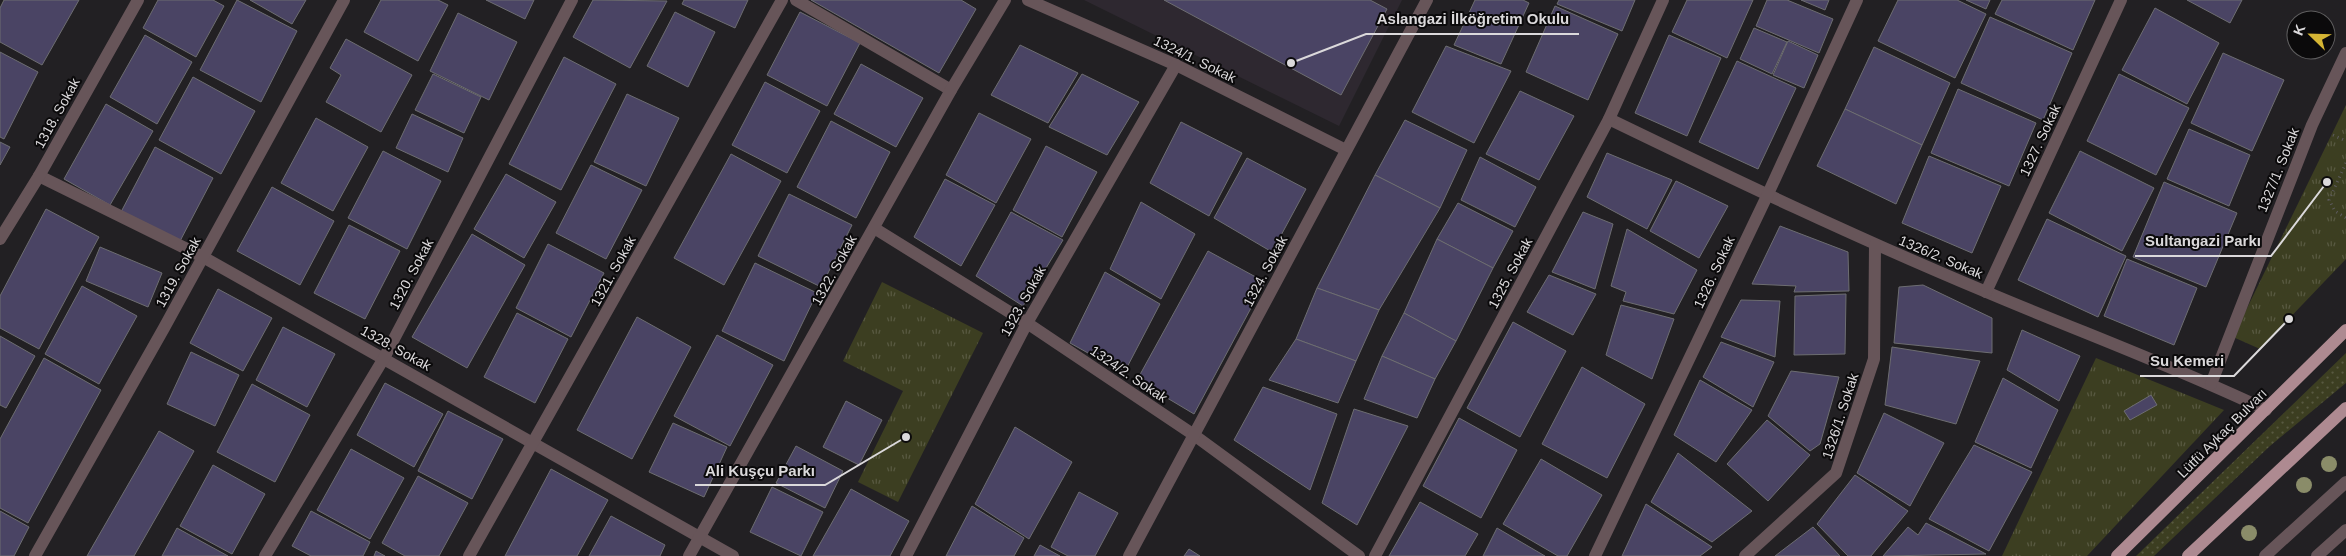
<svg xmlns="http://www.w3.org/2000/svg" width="2346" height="556" font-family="Helvetica,sans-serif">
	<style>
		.built { fill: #2e2830 }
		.grass { fill: url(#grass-dots) }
		.park { fill: url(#park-tufts) }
		.building { fill: #4a4464; stroke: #6d6d71 }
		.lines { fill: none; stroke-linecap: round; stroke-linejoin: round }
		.path { stroke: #5e5c5f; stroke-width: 3; stroke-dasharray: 1 4; stroke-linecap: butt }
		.minor { stroke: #675559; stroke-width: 12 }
		.major { stroke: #ae8a91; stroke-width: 12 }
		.tree { fill: #8a8c69 }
		.labels { text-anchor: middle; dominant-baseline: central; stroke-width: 4; stroke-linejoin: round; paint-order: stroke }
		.street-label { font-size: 14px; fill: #dbd9db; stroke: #0b0a0b }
		.leader { fill: none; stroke: #dbd9db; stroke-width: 2 }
		.callout-dot { fill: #dbd9db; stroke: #0b0a0b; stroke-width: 2 }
		.callout-label { font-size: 15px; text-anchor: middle; font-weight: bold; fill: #dbd9db; stroke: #0b0a0b; stroke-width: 4; stroke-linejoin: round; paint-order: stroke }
	</style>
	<defs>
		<pattern id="grass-dots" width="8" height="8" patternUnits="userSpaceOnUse" patternTransform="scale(1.25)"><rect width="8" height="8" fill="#3c3e21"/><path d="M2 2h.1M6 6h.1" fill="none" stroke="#585941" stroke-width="1.8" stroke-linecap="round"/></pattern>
		<pattern id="park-tufts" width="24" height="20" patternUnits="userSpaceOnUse" patternTransform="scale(1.25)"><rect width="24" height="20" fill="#3c3e21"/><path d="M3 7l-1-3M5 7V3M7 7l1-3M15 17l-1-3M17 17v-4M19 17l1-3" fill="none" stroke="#585941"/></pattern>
	</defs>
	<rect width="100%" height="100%" fill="#222023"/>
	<path class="built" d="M1084,0H1402L1339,126Z"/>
	<path class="grass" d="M2346,353V383L2270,446L2154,556H2136Z"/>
	<g class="park">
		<path d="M2346,105V259L2260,349L2233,337Z"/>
		<path d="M882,282L983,333L898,502L858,482L903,391L843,361Z"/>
		<path d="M2096,358L2224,410L2087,556H2002Z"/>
	</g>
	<g class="building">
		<path d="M4,0H79L42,65L0,42V8Z"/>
		<path d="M158,0H213L224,6L196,57L143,28Z"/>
		<path d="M237,0L297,31L261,102L200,70Z"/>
		<path d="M250,0H306L292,24Z"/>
		<path d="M381,0H438L448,5L418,61L364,32Z"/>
		<path d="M486,0H534L525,19Z"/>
		<path d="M593,0L667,1L630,68L573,37Z"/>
		<path d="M684,0H748L735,28L682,4Z"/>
		<path d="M811,0H961L976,9L939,73Z"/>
		<path d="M1164,0H1370L1387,9L1341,95Z"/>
		<path d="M1475,0H1523L1529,3L1501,64L1454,45Z"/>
		<path d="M1559,0H1635L1622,31L1557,4Z"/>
		<path d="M1687,0H1753L1727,58L1672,32Z"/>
		<path d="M1767,0H1787L1833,19L1819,53L1756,26Z"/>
		<path d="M1801,0H1829L1825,10Z"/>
		<path d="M1898,0H1957L1986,14L1955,78L1878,41Z"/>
		<path d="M1966,0H1990L1986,9Z"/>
		<path d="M2002,0H2095L2073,50L1995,14Z"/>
		<path d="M2187,0H2242L2230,23Z"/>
		<path d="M1555,6L1618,34L1588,100L1526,72Z"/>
		<path d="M2155,8L2219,43L2187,104L2122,70Z"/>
		<path d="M675,12L715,32L688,87L647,66Z"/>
		<path d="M800,12L860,43L827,106L767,75Z"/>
		<path d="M458,13L517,42L489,100L430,71Z"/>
		<path d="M1990,17L2072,53L2043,120L1961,83Z"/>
		<path d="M1754,28L1787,42L1772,74L1740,59Z"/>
		<path d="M145,35L192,62L157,124L110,97Z"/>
		<path d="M1669,35L1721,58L1687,136L1635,113Z"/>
		<path d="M346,39L412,75L381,132L326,102L341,75L330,68Z"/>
		<path d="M1788,41L1818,55L1804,88L1773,75Z"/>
		<path d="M1020,45L1078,73L1048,123L991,95Z"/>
		<path d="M1446,46L1511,71L1474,143L1412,112Z"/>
		<path d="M1874,47L1950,83L1922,145L1845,109Z"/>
		<path d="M0,52L38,72L4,139L0,137Z"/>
		<path d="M2223,53L2284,80L2252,151L2191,123Z"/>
		<path d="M564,57L616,84L561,190L509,164Z"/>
		<path d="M1737,61L1796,88L1758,169L1699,142Z"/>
		<path d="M861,64L923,98L896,147L834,114Z"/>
		<path d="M433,74L481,97L464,133L415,110Z"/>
		<path d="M1082,74L1139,102L1107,155L1049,127Z"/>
		<path d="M2119,74L2189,108L2156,175L2087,141Z"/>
		<path d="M193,77L255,111L221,174L159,140Z"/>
		<path d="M765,82L820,111L787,173L732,145Z"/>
		<path d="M1958,89L2036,123L2009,186L1931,153Z"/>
		<path d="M1520,91L1574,116L1539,180L1486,154Z"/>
		<path d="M627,94L679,118L646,186L594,162Z"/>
		<path d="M106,104L153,131L110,205L64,179Z"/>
		<path d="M1845,109L1922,145L1896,204L1817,166Z"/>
		<path d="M979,113L1031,139L996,203L946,175Z"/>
		<path d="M412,114L463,138L448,172L396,148Z"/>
		<path d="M316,118L368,147L333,211L281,183Z"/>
		<path d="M1405,120L1467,150L1440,208L1375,175Z"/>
		<path d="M831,121L890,152L856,218L797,187Z"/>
		<path d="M1181,122L1242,153L1209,216L1150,183Z"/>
		<path d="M2189,129L2250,155L2229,206L2167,179Z"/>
		<path d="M0,142L10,147L0,165Z"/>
		<path d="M1046,146L1097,172L1062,237L1013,210Z"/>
		<path d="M155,147L213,178L179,243L121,212Z"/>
		<path d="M383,151L441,181L407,249L348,218Z"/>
		<path d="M2080,151L2154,188L2122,251L2049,213Z"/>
		<path d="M1607,153L1672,180L1647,229L1587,197Z"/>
		<path d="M731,154L781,181L724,285L674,258Z"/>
		<path d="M1929,156L2001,186L1972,253L1902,223Z"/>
		<path d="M1480,157L1536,187L1515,227L1461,200Z"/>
		<path d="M1247,158L1306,189L1272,252L1214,218Z"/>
		<path d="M591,165L642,190L606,259L556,233Z"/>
		<path d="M506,174L556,202L524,258L474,229Z"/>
		<path d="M1375,175L1440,208L1379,310L1317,288Z"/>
		<path d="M945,179L995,205L961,266L914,237Z"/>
		<path d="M1676,181L1728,206L1699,258L1650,231Z"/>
		<path d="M2164,182L2237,213L2206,287L2133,257Z"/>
		<path d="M272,187L334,221L300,285L237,251Z"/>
		<path d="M789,194L852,225L821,287L758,256Z"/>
		<path d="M1141,202L1195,234L1161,299L1110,269Z"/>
		<path d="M1458,203L1513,231L1493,268L1437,239Z"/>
		<path d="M46,209L99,237L39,349L0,328V296Z"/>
		<path d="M1011,212L1063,240L1023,306L976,276Z"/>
		<path d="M1583,212L1613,224L1595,289L1552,272Z"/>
		<path d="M2047,219L2126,256L2098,317L2018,280Z"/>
		<path d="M349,225L400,251L365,319L314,293Z"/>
		<path d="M1780,226L1848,252L1849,291L1794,292L1796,286L1752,284Z"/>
		<path d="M1627,229L1697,270L1674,314L1623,301L1626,292L1611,286Z"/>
		<path d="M472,234L525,265L467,368L412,337Z"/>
		<path d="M1437,239L1493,268L1456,341L1404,313Z"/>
		<path d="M548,244L604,273L571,337L516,308Z"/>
		<path d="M100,247L162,273L148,307L86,281Z"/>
		<path d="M1208,251L1265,282L1194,414L1137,380Z"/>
		<path d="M2127,259L2197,288L2174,345L2104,316Z"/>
		<path d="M755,263L817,293L784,361L722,331Z"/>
		<path d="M1105,272L1160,304L1124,373L1070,343Z"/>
		<path d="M1549,275L1596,294L1573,335L1527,312Z"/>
		<path d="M1923,285L1992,318V353L1894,343L1899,287Z"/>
		<path d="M82,286L137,316L99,384L45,354Z"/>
		<path d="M1317,288L1379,310L1356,361L1296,339Z"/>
		<path d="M218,289L272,318L243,371L190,343Z"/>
		<path d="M1846,294L1845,354L1794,355L1795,296Z"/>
		<path d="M1741,300L1780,301L1775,357L1721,337Z"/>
		<path d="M1621,305L1674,319L1652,379L1606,355Z"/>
		<path d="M517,313L568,339L535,403L484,377Z"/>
		<path d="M1404,313L1456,341L1435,379L1382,356Z"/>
		<path d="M637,317L691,347L632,459L577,430Z"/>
		<path d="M1513,322L1566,351L1520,437L1467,408Z"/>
		<path d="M283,327L335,354L307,407L256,380Z"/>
		<path d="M2022,330L2080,356L2059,401L2007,370Z"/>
		<path d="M717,335L773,365L730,446L674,416Z"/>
		<path d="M0,336L35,356L6,408L0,405Z"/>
		<path d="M1296,339L1356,361L1338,403L1269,380Z"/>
		<path d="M1721,342L1774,362L1753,407L1703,377Z"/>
		<path d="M1892,347L1980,361L1956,424L1885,405Z"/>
		<path d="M191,352L239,375L215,426L167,404Z"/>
		<path d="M1382,356L1435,379L1417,418L1364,399Z"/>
		<path d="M44,358L101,390L28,523L0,508V439Z"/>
		<path d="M1582,367L1645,404L1607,478L1542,444Z"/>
		<path d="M1791,371L1839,377L1820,444L1810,451L1768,416Z"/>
		<path d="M2003,378L2058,410L2031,468L1975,442Z"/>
		<path d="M1700,380L1752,410L1716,462L1674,435Z"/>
		<path d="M385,383L443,414L414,467L357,435Z"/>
		<path d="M252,384L310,415L275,482L217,452Z"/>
		<path d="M1263,387L1337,414L1310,490L1234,440Z"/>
		<path d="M2151,395L2157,405L2130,420L2124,411Z"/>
		<path d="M846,401L882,420L859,465L823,447Z"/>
		<path d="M1354,409L1408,426L1357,525L1322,503Z"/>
		<path d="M448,411L503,439L472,499L418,471Z"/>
		<path d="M1884,413L1944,443L1910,506L1857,473Z"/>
		<path d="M1459,418L1517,450L1481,518L1423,486Z"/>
		<path d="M1767,420L1810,455L1768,501L1727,464Z"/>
		<path d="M673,423L727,447L704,497L649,472Z"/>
		<path d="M1015,427L1072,462L1029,539L975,504Z"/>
		<path d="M159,431L194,451L134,556H87Z"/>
		<path d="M1974,445L2032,472L1989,551L1929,519Z"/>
		<path d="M796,446L843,471L825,508L776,483Z"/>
		<path d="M351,449L404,478L370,539L317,510Z"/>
		<path d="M1678,453L1752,511L1712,542L1651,502Z"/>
		<path d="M1541,459L1602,495L1567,556H1558L1503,524Z"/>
		<path d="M213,465L265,494L232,554L180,526Z"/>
		<path d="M551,469L608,500L577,556H505Z"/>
		<path d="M1855,475L1908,511L1871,556H1848L1817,524Z"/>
		<path d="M418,476L468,503L439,556H405L382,543Z"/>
		<path d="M772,487L823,512L801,556L750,532Z"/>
		<path d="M851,489L909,521L890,556H813Z"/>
		<path d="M1079,492L1118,513L1095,556H1068L1051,547Z"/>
		<path d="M1420,502L1478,534L1465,556H1389Z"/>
		<path d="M1646,504L1712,547L1700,556H1622Z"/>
		<path d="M972,506L1024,538L1014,556H946Z"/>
		<path d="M0,511L29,527L14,556H0Z"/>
		<path d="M311,511L370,542L363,556H311L292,546Z"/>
		<path d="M611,516L665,545L660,556H589Z"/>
		<path d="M1926,523L1986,554L1883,556L1908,527L1918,535Z"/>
		<path d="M1813,527L1840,556H1775Z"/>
		<path d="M177,528L228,556H162Z"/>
		<path d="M1497,528L1545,556H1483Z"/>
		<path d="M1040,545L1060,556H1034Z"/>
		<path d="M1189,549L1200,556H1184Z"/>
		<path d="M376,551L385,556H374Z"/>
	</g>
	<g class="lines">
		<g class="path">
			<path d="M2333,135L2346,141"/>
			<path d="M2346,163L2329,200L2335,211L2346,218"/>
		</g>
		<g class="minor">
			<path d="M796,0L951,90"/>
			<path d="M1028,0L1176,65L1346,150"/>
			<path d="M1609,119C1733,179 1857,238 1984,291C2078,331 2174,366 2266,410"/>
			<path d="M39,176L203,257L733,556"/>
			<path d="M874,228L1027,323L1194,435L1359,556"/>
			<path d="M0,239L39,176L138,0"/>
			<path d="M1986,292L2121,0"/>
			<path d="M2211,384L2312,125L2346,53"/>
			<path d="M35,556L164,328L344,0"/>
			<path d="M265,556L384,358L572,0"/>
			<path d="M469,556L782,0"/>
			<path d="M689,556L951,90L1005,0"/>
			<path d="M906,556L1027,323L1176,65"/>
			<path d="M1129,556L1427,0"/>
			<path d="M1375,556L1609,119L1663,0"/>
			<path d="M1595,556L1767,196L1857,0"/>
			<path d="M1745,556L1836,473L1874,359L1875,245"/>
			<path d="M2265,556L2346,482"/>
			<path d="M2317,556L2346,530"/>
		</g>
		<g class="major">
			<path d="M2117,556L2346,330"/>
			<path d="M2188,556L2346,408"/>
		</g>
	</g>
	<g class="tree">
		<circle cx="2329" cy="464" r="8"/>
		<circle cx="2304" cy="485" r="8"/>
		<circle cx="2249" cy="533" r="8"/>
	</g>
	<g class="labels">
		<g class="street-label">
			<text transform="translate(1195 59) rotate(26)">1324/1. Sokak</text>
			<text transform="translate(57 113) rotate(-61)">1318. Sokak</text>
			<text transform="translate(2040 140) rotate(-65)">1327. Sokak</text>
			<text transform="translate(2278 170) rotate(-68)">1327/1. Sokak</text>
			<text transform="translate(1941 257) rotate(23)">1326/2. Sokak</text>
			<text transform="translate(834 270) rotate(-61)">1322. Sokak</text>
			<text transform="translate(613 271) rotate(-61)">1321. Sokak</text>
			<text transform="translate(1265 271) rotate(-62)">1324. Sokak</text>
			<text transform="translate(178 272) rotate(-61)">1319. Sokak</text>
			<text transform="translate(1714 272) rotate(-65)">1326. Sokak</text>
			<text transform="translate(1510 273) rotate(-62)">1325. Sokak</text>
			<text transform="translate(411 274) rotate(-62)">1320. Sokak</text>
			<text transform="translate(1023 301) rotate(-61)">1323. Sokak</text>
			<text transform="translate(396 348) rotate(29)">1328. Sokak</text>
			<text transform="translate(1129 374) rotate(34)">1324/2. Sokak</text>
			<text transform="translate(1840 416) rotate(-72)">1326/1. Sokak</text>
			<text transform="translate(2222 433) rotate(-45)">Lütfü Aykaç Bulvarı</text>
		</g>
	</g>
	<path class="leader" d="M1291 63L1366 34H1579M2327 182L2271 256H2135M2289 319L2234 376H2140M906 437L825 485H695"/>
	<g class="callout-dot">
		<circle cx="1291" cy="63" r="5"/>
		<circle cx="2327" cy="182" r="5"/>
		<circle cx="2289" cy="319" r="5"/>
		<circle cx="906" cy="437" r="5"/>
	</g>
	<g class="callout-label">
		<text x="1473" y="24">Aslangazi İlköğretim Okulu</text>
		<text x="2203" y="246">Sultangazi Parkı</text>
		<text x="2187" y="366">Su Kemeri</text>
		<text x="760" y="476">Ali Kuşçu Parkı</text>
	</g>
	<g transform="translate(2311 35) rotate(293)"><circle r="24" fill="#0b0a0b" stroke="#5e5d5e"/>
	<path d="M0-4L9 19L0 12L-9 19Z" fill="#d5b534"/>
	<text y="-8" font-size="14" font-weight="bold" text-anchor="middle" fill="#dbd9db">K</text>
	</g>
</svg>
